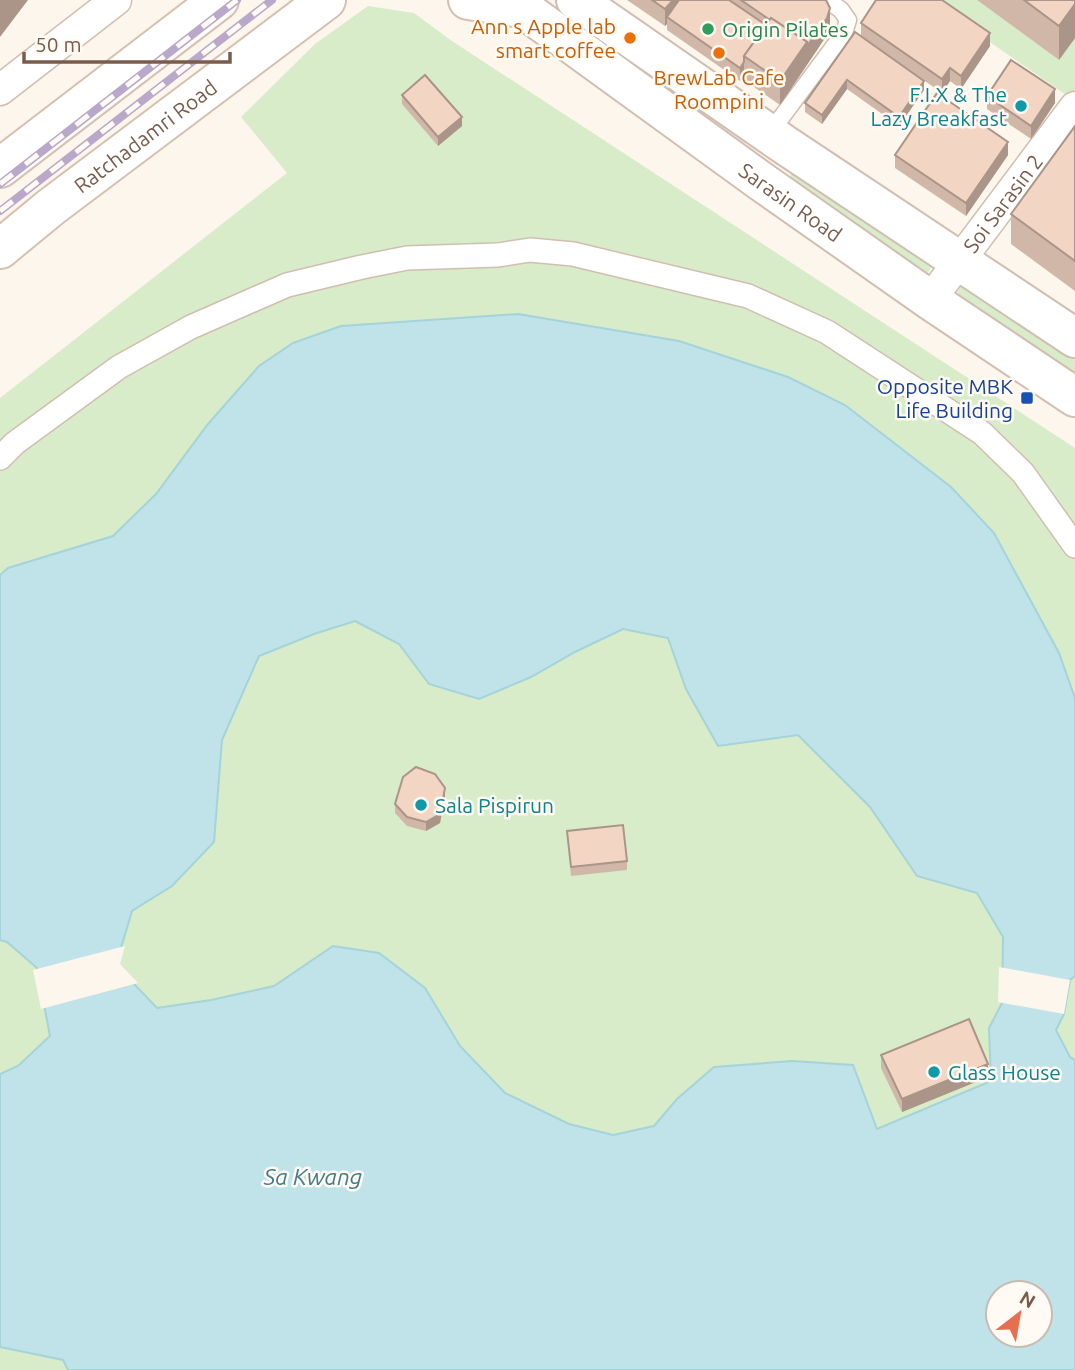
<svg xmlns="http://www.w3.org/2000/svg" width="1075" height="1370" font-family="Ubuntu,sans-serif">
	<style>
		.green { fill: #d8ecc9; fill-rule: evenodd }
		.water { fill: #bfe3e8; stroke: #a5d3da; stroke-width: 2; fill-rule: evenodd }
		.pier { fill: #fdf6ec }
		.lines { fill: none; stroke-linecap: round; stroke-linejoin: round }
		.service-casing { stroke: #d1beb0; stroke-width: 19 }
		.pedestrian-casing { stroke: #d1beb0; stroke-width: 26 }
		.minor-casing { stroke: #d1beb0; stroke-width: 33 }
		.tertiary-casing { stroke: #d1beb0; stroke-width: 42 }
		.secondary-casing { stroke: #d6c0b0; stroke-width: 42 }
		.service { stroke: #fff; stroke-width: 16 }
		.pedestrian { stroke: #fff; stroke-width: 23 }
		.minor { stroke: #fff; stroke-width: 30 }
		.tertiary { stroke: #fff; stroke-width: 38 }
		.secondary { stroke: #fff; stroke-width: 38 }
		.rail-casing { stroke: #b9a8c9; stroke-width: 8 }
		.rail { stroke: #fffaf3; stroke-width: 5; stroke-dasharray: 16; stroke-linecap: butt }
		.wall { fill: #d1b7a8 }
		.shaded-wall { fill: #aa9588 }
		.building { fill: #f3d5c3; stroke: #aa9588; stroke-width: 2 }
		.leisure-dot { fill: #2e9e5b; stroke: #fffaf3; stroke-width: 2.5 }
		.food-dot { fill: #e8710a; stroke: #fffaf3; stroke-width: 2.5 }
		.culture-dot { fill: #0f9aa8; stroke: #fffaf3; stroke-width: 2.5 }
		.transit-dot { fill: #1a4fb4; stroke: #fffaf3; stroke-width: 2.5 }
		.labels { text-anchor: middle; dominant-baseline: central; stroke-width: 5; stroke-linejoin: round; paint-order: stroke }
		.food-label { font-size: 21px; fill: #c56008; stroke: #fffaf3; text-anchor: end }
		.leisure-label { font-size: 21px; fill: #27864d; stroke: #fffaf3; text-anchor: start }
		.culture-label { font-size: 21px; fill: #0d838f; stroke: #fffaf3; text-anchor: start }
		.street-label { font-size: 21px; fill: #7a5c4d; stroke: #fffaf3 }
		.transit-label { font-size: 21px; fill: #164399; stroke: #fffaf3; text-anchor: end }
		.water-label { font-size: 23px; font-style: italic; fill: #437c86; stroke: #fffaf3 }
	</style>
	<rect width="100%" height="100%" fill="#fdf6ec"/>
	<g class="green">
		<path d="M929,0H977L1059,60L1075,38V94L1072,99Z"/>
		<path d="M368,6L414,13L452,41L1075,448V1370H0V398L287,173L241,117L315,44ZM998,1293H1040V1335H998Z"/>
		<path d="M796,169L933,262L930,270L926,275L789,179L791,173Z"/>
		<path d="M961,285L1075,351V375L958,298V291Z"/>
	</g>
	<path class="water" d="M518,314L679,341L788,377L845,405L951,487L994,533L1059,653L1075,698V976L1070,980L1064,1014L1056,1030L1070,1057L1075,1060V1370H68L63,1360L0,1347V1074L18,1066L50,1036L37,968L7,942L0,940V575L8,568L113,536L156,494L208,424L259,366L293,343L341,326ZM355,621L399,644L429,684L479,699L531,677L575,652L623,629L668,638L686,689L718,746L798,735L870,807L917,876L977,893L1003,937L1002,1003L989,1028L991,1081L877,1129L853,1065L792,1061L714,1067L677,1099L654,1126L613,1135L569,1124L505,1093L460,1046L425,988L379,953L333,946L274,986L211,1000L157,1008L116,965L132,911L172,886L214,842L222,740L259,656L314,634ZM998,1293H1040V1335H998Z"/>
	<g class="pier">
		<path d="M125,946L120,964L138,983L41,1009L33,970Z"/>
		<path d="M999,967L1070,980L1064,1014L998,1002Z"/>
	</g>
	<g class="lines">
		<g class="service-casing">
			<path id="service" d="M769,134L844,33L848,20L841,10L827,0"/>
		</g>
		<g class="pedestrian-casing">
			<path id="pedestrian" d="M0,458L15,443L119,367L191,327L287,285L362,267L407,258L498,255L530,250L573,254L748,296L827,332L982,433L1023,473L1075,546"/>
		</g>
		<g class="minor-casing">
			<g id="minor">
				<path d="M0,90L116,0"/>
				<path id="s1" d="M930,300L1075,107"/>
			</g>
		</g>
		<g class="tertiary-casing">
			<g id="tertiary">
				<path id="s2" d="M511,0L762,182L930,300L1075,397"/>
				<path d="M576,0L785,145L1075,338"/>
			</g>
		</g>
		<g class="secondary-casing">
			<g id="secondary">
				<path d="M468,0L521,8"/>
				<path d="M0,168L219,0"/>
				<path id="s3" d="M0,249L51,207L326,0"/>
			</g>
		</g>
		<use href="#service" class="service"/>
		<use href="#pedestrian" class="pedestrian"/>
		<use href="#minor" class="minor"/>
		<use href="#tertiary" class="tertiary"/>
		<use href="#secondary" class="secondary"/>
		<g class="rail-casing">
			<g id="rail">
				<path d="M0,184L237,0"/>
				<path d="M0,211L272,0"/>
			</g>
		</g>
		<use href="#rail" class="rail"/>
	</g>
	<g class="wall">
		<path d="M627,0H826L830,25L827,35L780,105L744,80V75L740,81L667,30V24L665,26Z"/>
		<path d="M977,0H1075V38L1059,60Z"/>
		<path d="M861,23L990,46L961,89L950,81L942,93L861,36Z"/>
		<path d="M855,32L924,90L899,126L847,89L822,124L805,112V103Z"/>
		<path d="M402,95L462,126L438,146L402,104Z"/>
		<path d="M987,96L1055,103L1031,139L987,109Z"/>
		<path d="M1075,126V291L1011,244V214Z"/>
		<path d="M895,155H1008L966,216L895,168Z"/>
		<path d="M445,797L440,823L426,831L407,826L395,813V804Z"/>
		<path d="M567,831L627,861V870L571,876Z"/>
		<path d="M881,1055L988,1077L902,1112L881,1068Z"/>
	</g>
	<g class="shaded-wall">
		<path d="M0,0H28L0,37Z"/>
		<path d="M673,0H686L667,17V24L665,26V9Z"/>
		<path d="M1075,4V38L1059,60V26Z"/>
		<path d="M830,8V25L827,35L780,105V81Z"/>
		<path d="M990,33V46L961,89V76Z"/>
		<path d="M744,62V75L740,81V68Z"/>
		<path d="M950,68V81L942,93V79Z"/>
		<path d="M847,80V89L822,124V115Z"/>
		<path d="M924,81V90L899,126V117Z"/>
		<path d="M1055,89V103L1031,139V126Z"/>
		<path d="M462,117V126L438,146V137Z"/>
		<path d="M1008,142V155L966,216V203Z"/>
		<path d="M445,788V797L440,823L426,831V822Z"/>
		<path d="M988,1064V1077L902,1112V1099Z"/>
	</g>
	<g class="building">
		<path d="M652,0H673L665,9Z"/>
		<path d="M679,0H729L766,25L744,56V62L740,68L667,17Z"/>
		<path d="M741,0H826L830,8L827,18L807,46V42L771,18L770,20Z"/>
		<path d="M876,0H942L990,33L961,76L950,68L942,79L861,23Z"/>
		<path d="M1024,0H1075V4L1059,26Z"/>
		<path d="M771,18L807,42L780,81L744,56Z"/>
		<path d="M855,32L924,81L899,117L847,80L822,115L805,103Z"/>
		<path d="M1011,60L1055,89L1031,126L987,96Z"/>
		<path d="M425,75L462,117L438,137L402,95Z"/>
		<path d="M937,93L1008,142L966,203L895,155Z"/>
		<path d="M1075,126V261L1011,214Z"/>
		<path d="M416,767L435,774L445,788L440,814L426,822L407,817L395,804L403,777Z"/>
		<path d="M623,825L627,861L571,867L567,831Z"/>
		<path d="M969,1019L988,1064L902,1099L881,1055Z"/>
	</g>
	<circle class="leisure-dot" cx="708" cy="29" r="7"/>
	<g class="food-dot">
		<circle cx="630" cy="38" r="7"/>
		<circle cx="719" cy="53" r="7"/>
	</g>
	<g class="culture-dot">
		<circle cx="1021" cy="106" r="7"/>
		<circle cx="421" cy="805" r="7"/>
		<circle cx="934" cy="1072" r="7"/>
	</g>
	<rect class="transit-dot" x="1020" y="391" width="14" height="14" rx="3.5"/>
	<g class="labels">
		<g class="food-label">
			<text x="616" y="26">Ann s Apple lab<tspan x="616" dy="24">smart coffee</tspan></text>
			<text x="719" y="77" text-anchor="middle">BrewLab Cafe<tspan x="719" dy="24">Roompini</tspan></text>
		</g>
		<g class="leisure-label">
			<text x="722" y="29">Origin Pilates</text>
		</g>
		<g class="culture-label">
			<text x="1007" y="94" text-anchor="end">F.I.X &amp; The<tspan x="1007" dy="24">Lazy Breakfast</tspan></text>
			<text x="435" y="805">Sala Pispirun</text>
			<text x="948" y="1072">Glass House</text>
		</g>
		<g class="street-label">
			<text stroke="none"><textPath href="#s3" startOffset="184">Ratchadamri Road</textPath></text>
			<text stroke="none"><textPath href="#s2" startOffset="345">Sarasin Road</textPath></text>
			<text stroke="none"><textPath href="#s1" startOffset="121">Soi Sarasin 2</textPath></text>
		</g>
		<g class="transit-label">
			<text x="1013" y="386">Opposite MBK<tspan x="1013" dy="24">Life Building</tspan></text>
		</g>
		<g class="water-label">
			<text x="313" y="1176">Sa Kwang</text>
		</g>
	</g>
	<g transform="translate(1019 1314) rotate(31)"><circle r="33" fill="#fffaf3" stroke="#cabbb1" stroke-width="2"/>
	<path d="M0-5L12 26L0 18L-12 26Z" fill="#e76f51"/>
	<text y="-10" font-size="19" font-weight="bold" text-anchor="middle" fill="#7a5c4d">N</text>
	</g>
	<path d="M24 52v10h206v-10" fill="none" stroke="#7a5c4d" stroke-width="3.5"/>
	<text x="35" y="52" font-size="21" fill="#7a5c4d" stroke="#fffaf3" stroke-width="5" paint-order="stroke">50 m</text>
</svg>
